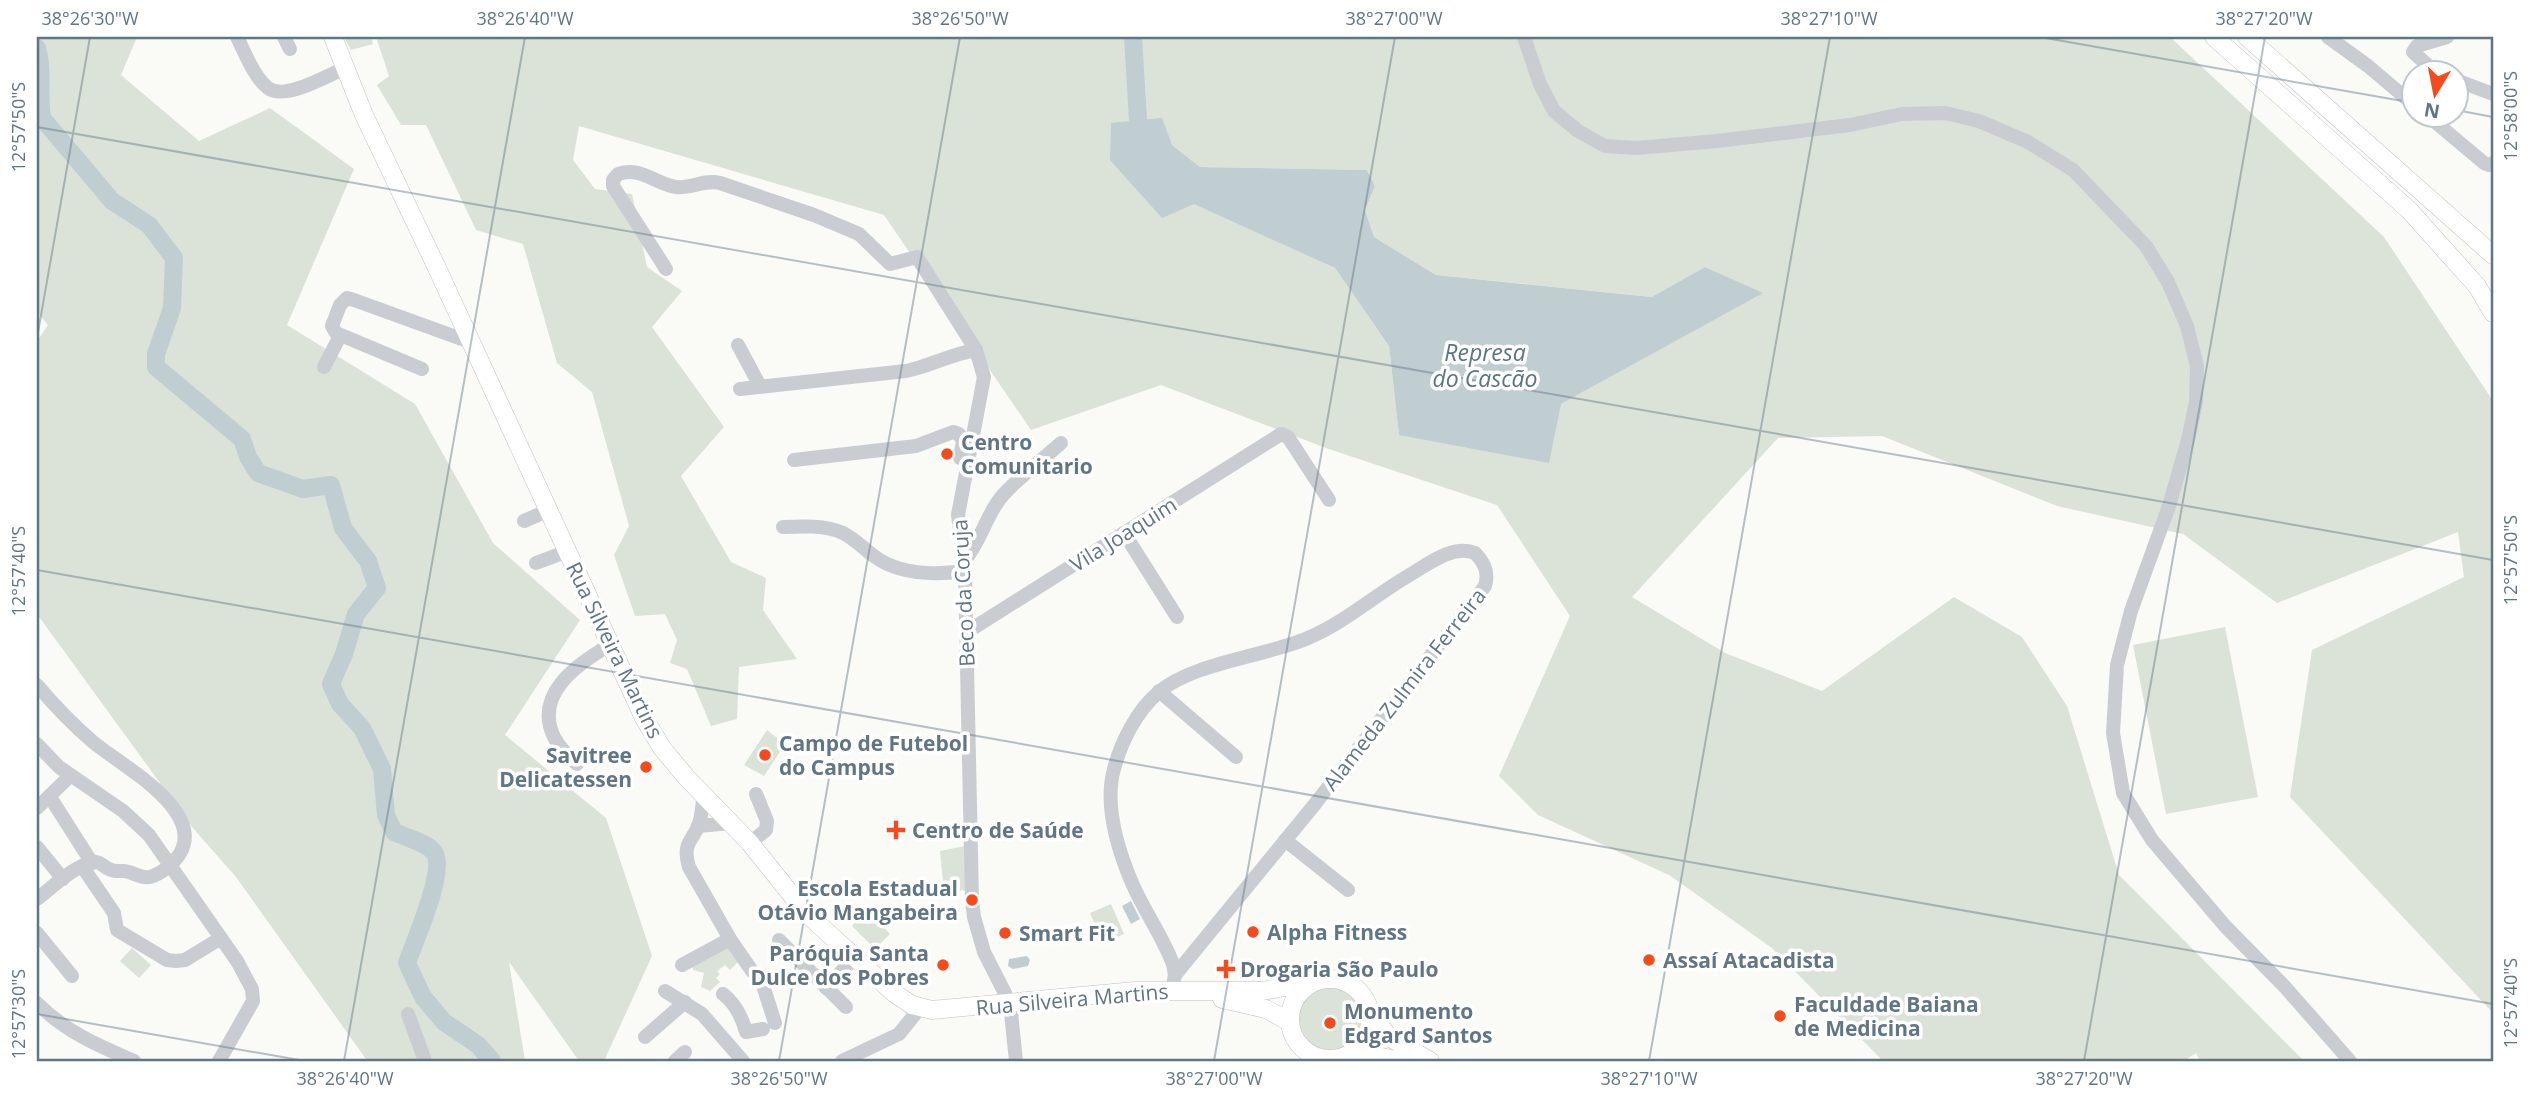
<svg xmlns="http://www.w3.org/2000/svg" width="2530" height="1098" font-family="'Open Sans',sans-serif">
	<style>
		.green { fill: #dbe2d7; fill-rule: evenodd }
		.water { fill: #c0cdd1 }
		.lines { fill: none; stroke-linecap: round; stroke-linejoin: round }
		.river { stroke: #c0cdd1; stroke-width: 18 }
		.major-casing { stroke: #bcc0c4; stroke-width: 19 }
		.minor { stroke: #c9cdd1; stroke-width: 14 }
		.major { stroke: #fff; stroke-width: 18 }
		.ticks { fill: none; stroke: #617685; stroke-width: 2; stroke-opacity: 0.45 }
		.poi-dot { fill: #f54a1b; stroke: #fff; stroke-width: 2.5 }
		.labels { text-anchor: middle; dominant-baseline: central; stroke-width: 7; stroke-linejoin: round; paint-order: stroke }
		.poi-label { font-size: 21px; font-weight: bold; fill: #617685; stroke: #fff; text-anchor: start }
		.street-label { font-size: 21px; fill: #617685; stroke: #fff }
		.water-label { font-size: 23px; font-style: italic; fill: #5c767e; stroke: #fff }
		.neatline { fill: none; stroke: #617685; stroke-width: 2.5 }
		.ticks-label { font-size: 18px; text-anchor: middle; fill: #617685 }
	</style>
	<rect width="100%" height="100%" fill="#fafaf7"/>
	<g class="green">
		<path d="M37,37H137L121,75L199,141L270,108L354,169L287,325L415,404L493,543L580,620L505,735L606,818L652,956L604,1061H579L509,962L525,1061H376L366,1059L236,877L192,827L37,614V341L48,325L37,312Z"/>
		<path d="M344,37H371L373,44L351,50Z"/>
		<path d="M376,37H2170L2384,237L2493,401V1013L2290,797L2312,650L2464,577L2458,532L2277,603L2183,534L2057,506L1882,436L1778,438L1632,597L1725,653L1822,691L1954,597L2022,637L2067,706L2119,875L2304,1061H2200L2196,1053L2184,1061H1883L1772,948L1669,875L1538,815L1499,776L1570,616L1497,505L1326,448L1161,385L1031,430L884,215L579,126L573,160L595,189L632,194L647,267L682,291L652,327L724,427L681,476L731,562L766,578L763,610L797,659L739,667L737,719L711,726L687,669L670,663L677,640L665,614L635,616L614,555L629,526L592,392L557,363L523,244L476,230L426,125H401L377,85L389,76ZM1161,119L1172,145L1200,167L1367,170L1375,186L1365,210L1374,237L1436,275L1653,297L1705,267L1762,293L1561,404L1399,435L1389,346L1335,268L1194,203Z"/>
		<path d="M2225,627L2258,797L2166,814L2133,645Z"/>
		<path d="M767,730L785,744L764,776L744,765Z"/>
		<path d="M965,846L967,890L944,892L940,851Z"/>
		<path d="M1111,904L1124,934L1103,943L1090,913Z"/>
		<path d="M867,909L890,934L875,949L852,926Z"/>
		<path d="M729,947L740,960L730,970L725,965L717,971L720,974L716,978L720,982L710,991L701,987L704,973L693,970V964Z"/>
		<path d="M132,948L151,965L139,978L120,961Z"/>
		<circle cx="1329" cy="1019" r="33"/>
	</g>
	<g class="water">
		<path d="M1162,118L1172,145L1200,167L1367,170L1375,186L1365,210L1374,237L1436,275L1652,297L1705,267L1763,293L1561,404L1549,463L1399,435L1389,346L1335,268L1194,204L1162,218L1110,160L1111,123Z"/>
		<path d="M1131,901L1140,919L1131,924L1122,906Z"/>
		<path d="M1027,956L1030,960L1028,966L1013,969L1008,966L1009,959Z"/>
	</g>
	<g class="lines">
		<g class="river">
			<path d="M1133,37L1139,137L1141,144"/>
			<path d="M37,48C44,72 38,93 42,118L112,201L149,225L174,258L172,308L156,354V367L242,439L248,457L258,473L303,489L331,485L343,528L368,561L377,588L356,614L344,654L331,684L340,704L362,728L382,769L386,815L394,832C405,837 427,843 434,852C447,870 414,942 407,963L423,997L444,1022L478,1045L492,1061"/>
		</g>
		<g class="major-casing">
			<g id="major">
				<path d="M333,37L364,115L437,268L644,718L662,748L686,777L750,843L806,913L894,993L912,1005L932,1010L1135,991H1262L1313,982"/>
				<path d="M2214,37L2409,210L2477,286L2493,313"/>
				<path d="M2247,37L2493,255"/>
				<circle cx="1330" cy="1019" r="40"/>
				<path d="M1222,999L1266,1009L1290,1022"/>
				<path d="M1370,1013L1389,1037L1430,1061"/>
				<path d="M1354,1051L1400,1061"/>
			</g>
		</g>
		<g class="minor">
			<path d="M237,37C245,53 254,77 268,88C285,101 328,75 345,68"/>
			<path d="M284,37L290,49"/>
			<path d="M1524,37L1540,84L1554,111L1578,131L1605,146L1636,148L1717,141L1850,125L1902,114L1945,113L1979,121L2028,142L2073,170L2146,246L2168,282L2187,326L2197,366L2196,402L2188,440L2169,506L2131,611L2117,665L2113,733L2123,793L2152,840L2225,926L2285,987L2350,1061"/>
			<path d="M2328,37L2368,66L2414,105"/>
			<path d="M2441,74L2432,69L2413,52L2417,46L2447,37"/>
			<path d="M2456,80L2493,94"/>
			<path d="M2428,116L2484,163L2489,165L2493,163"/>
			<path d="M666,269L613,186V180L618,174C641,166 655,184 676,187C691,189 705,179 720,183L814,215L859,234L890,264L917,257L976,350L984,377L958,515L965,571L972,900L974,917L984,952L1010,1003L1016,1061"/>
			<path d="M738,345L760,386"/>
			<path d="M324,367L340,336"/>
			<path d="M422,369L336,333L332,326L340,305L347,298L354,300L470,342"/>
			<path d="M740,389L906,371C930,366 951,354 976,350"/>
			<path d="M794,460L916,446L953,432L959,434L963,441L960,458"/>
			<path d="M524,521L549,510"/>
			<path d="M783,527C803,526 825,525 843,533C855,539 864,549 874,556C899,575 936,575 965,571"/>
			<path d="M1124,533L1177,617"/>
			<path d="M964,561C981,542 986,514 1003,495C1020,476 1042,460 1061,443"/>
			<path d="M536,563L568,551"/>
			<path d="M967,632L1281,434L1288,437L1329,500"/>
			<path d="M37,685C54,705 72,724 93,742C119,764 208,811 179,855C173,864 161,874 150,877C140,879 134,872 124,871C118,871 114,872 109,869C104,867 101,862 95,862C77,863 50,889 37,899"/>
			<path d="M1159,691L1236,757"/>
			<path d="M37,744L59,767L123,811L149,835L237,961L252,989L253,1001L219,1061"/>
			<path d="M577,764C569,757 560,748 555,739C532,695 577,664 610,645"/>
			<path d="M704,795C702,804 702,815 699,824C692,843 682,842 689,867L730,939L752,971L756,975L760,976L775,1023"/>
			<path d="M50,797L92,863"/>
			<path d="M37,808L70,776"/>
			<path d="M698,826L731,823"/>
			<path d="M1285,840L1348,890"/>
			<path d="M750,843L766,830L767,821L756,794"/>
			<path d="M37,847L63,879"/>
			<path d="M82,866L114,913L117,930L167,960L176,961L185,960L221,938"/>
			<path d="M37,933L72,976"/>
			<path d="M779,940L846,1007"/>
			<path d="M682,965L730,939"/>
			<path d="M826,988L854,958"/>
			<path d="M1172,990L1175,975L1173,964C1162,935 1144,911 1132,883C1118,850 1104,805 1114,769C1121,742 1137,710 1159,692C1192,663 1267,656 1308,638C1344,623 1374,596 1408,576C1427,565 1452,544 1475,553C1485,563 1489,573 1485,586L1315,804L1175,975"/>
			<path d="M665,991L702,1014L743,1061"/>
			<path d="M723,994C736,1004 742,1017 746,1032L763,1029"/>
			<path d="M37,1003C64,1031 99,1046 134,1061"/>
			<path d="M408,1014L425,1061"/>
			<path d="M645,1037L685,1002"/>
			<path d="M675,1061L685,1052"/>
			<path d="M842,1061L899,1034L920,1008"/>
		</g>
		<use href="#major" class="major"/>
	</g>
	<path class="ticks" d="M2040,37L2414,103M2456,110L2493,117M37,127L2493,560M37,338L90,37M37,570L2493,1004M37,1014L305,1061M344,1061L525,37M779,1061L960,37M1214,1061L1395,37M1649,1061L1830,37M2084,1061L2265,37"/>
	<g class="poi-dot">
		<circle cx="947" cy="454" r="7"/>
		<circle cx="765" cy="755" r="7"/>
		<circle cx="646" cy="767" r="7"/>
		<path d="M892.5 819.5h7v7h7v7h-7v7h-7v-7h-7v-7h7z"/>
		<circle cx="972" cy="900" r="7"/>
		<circle cx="1253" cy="932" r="7"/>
		<circle cx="1005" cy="933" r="7"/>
		<circle cx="1649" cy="960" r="7"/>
		<circle cx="943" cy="965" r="7"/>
		<path d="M1222.5 958.5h7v7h7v7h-7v7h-7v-7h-7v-7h7z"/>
		<circle cx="1780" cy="1016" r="7"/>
		<circle cx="1330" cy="1023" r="7"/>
	</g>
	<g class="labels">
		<g class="poi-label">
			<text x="961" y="442">Centro<tspan x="961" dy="24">Comunitario</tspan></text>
			<text x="779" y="743">Campo de Futebol<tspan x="779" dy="24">do Campus</tspan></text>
			<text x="632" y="755" text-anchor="end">Savitree<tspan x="632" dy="24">Delicatessen</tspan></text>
			<text x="912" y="830">Centro de Saúde</text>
			<text x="958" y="888" text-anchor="end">Escola Estadual<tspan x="958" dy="24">Otávio Mangabeira</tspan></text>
			<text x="1267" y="932">Alpha Fitness</text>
			<text x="1019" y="933">Smart Fit</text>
			<text x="929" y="953" text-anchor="end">Paróquia Santa<tspan x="929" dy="24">Dulce dos Pobres</tspan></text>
			<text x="1663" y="960">Assaí Atacadista</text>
			<text x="1240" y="969">Drogaria São Paulo</text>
			<text x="1794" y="1004">Faculdade Baiana<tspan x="1794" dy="24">de Medicina</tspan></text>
			<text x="1344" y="1011">Monumento<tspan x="1344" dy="24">Edgard Santos</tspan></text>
		</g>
		<g class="street-label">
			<text transform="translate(1123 534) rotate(-32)">Vila Joaquim</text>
			<text transform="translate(963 593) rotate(-93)">Beco da Coruja</text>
			<text transform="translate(615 650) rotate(64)">Rua Silveira Martins</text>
			<text transform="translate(1404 689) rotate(-52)">Alameda Zulmira Ferreira</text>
			<text transform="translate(1072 999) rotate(-5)">Rua Silveira Martins</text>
		</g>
		<g class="water-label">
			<text x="1485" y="352">Represa<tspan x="1485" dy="26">do Cascão</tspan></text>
		</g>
	</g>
	<rect width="2530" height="1098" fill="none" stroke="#ffffff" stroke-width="77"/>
	<g transform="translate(2435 94) rotate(190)"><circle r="33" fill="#ffffff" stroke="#c0c8ce" stroke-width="2"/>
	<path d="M0-5L12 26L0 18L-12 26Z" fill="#f54a1b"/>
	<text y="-10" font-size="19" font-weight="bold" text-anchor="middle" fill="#617685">N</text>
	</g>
	<rect x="38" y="38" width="2454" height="1022" class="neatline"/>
	<g class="ticks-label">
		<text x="90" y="25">38°26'30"W</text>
		<text x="525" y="25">38°26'40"W</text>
		<text x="960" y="25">38°26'50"W</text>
		<text x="1394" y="25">38°27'00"W</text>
		<text x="1829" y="25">38°27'10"W</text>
		<text x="2264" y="25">38°27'20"W</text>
		<text transform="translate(2511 116) rotate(-90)" y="6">12°58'00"S</text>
		<text transform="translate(19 127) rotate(-90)" y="6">12°57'50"S</text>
		<text transform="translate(2511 560) rotate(-90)" y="6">12°57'50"S</text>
		<text transform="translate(19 571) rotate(-90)" y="6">12°57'40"S</text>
		<text transform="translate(2511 1003) rotate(-90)" y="6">12°57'40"S</text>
		<text transform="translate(19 1014) rotate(-90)" y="6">12°57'30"S</text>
		<text x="345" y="1085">38°26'40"W</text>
		<text x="779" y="1085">38°26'50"W</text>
		<text x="1214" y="1085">38°27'00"W</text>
		<text x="1649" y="1085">38°27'10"W</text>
		<text x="2084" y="1085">38°27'20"W</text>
	</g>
</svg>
